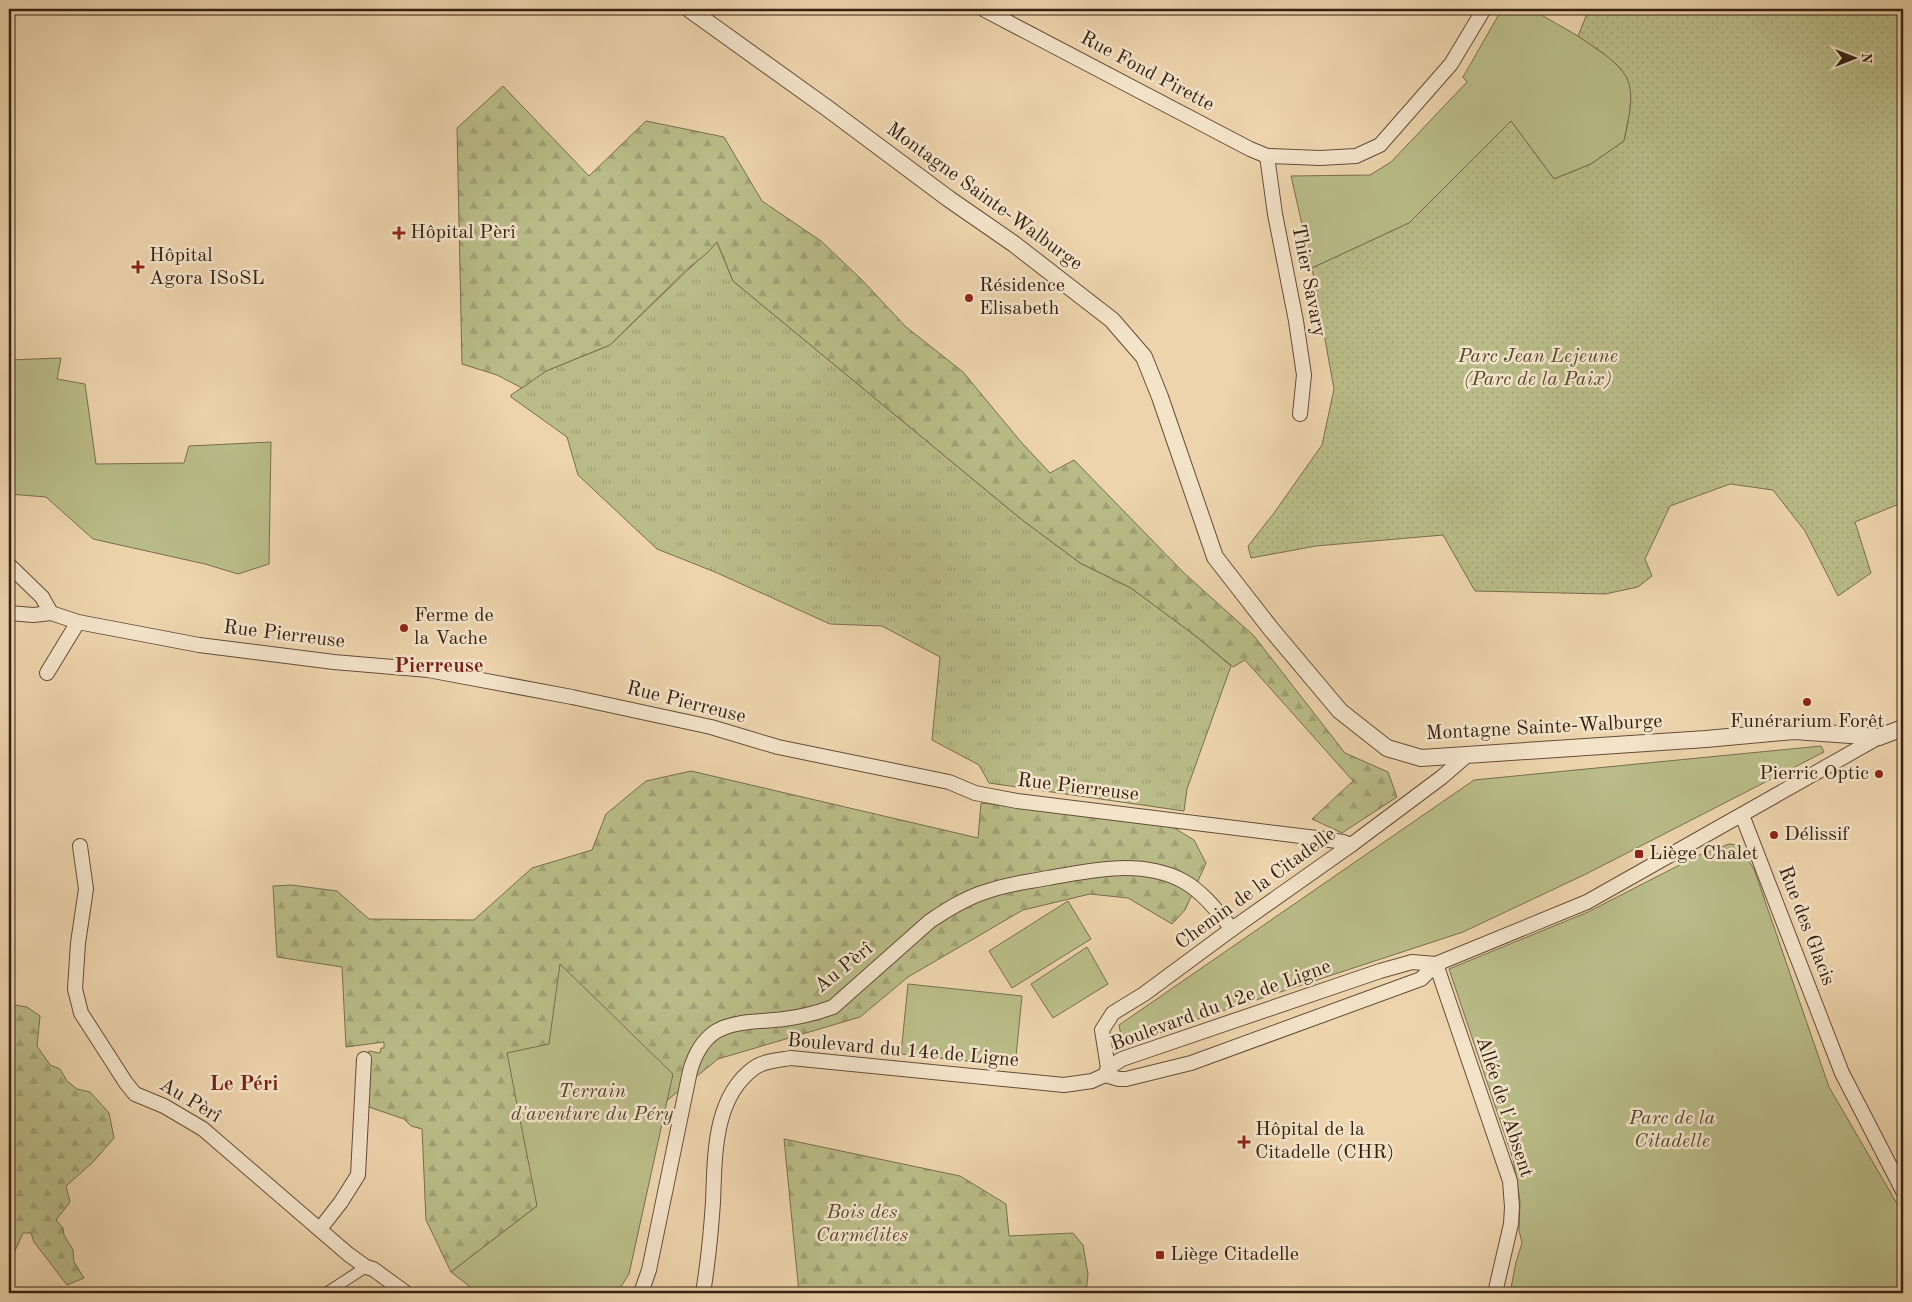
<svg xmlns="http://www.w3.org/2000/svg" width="1912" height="1302" font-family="'Old Standard TT',serif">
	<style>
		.grass { fill: url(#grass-tufts); stroke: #786e4e }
		.forest { fill: url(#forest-firs); stroke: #786e4e }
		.park { fill: #b9bc88; stroke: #786e4e }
		.garden { fill: url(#garden-dots); stroke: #786e4e }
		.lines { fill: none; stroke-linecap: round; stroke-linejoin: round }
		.pedestrian-casing { stroke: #644d39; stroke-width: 12 }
		.minor-casing { stroke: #644d39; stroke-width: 16 }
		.tertiary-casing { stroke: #644d39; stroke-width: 18 }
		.pedestrian { stroke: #f3e3c9; stroke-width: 10 }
		.minor { stroke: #f3e3c9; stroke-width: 14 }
		.tertiary { stroke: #f3e3c9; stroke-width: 16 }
		.poi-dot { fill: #8f2418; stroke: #f3e3c9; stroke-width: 2 }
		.labels { text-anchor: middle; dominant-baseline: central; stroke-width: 5; stroke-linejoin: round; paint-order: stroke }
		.street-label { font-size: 20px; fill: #362013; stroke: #f3e3c9 }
		.poi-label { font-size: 20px; fill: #362013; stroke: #f3e3c9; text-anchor: start }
		.park-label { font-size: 20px; font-style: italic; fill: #574730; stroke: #f3e3c9 }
		.neighbourhood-label { font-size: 21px; font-weight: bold; fill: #7a1f14; stroke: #f3e3c9 }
	</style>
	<defs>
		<pattern id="grass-tufts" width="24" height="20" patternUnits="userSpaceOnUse" patternTransform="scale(1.25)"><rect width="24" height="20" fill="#b9bc88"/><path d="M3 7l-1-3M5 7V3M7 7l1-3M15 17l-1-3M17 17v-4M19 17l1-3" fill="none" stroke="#a0a174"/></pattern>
		<pattern id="forest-firs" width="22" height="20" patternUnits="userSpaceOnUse" patternTransform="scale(1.25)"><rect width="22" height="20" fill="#b9bc88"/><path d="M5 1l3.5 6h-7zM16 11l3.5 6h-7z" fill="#a0a174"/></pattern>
		<pattern id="garden-dots" width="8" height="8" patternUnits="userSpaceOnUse" patternTransform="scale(1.25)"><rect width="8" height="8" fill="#b9bc88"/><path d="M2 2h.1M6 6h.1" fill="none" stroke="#a0a174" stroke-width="1.8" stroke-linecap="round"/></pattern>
	</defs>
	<rect width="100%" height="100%" fill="#edd4ac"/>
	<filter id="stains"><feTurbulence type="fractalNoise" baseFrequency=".004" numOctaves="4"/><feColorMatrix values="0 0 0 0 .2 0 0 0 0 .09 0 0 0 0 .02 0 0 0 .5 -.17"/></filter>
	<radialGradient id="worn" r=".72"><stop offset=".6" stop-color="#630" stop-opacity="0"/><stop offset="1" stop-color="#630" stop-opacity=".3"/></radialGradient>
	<path class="grass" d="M717,242L733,281L1021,519L1080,563L1131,588L1197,637L1231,666L1187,789L1184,811L989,783L979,765L932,740L940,657L882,626L830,624L715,572L657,549L578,475L567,437L511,397V395L546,371L610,345Z"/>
	<g class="forest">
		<path d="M503,86L589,176L646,121L724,137L762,201L821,241L862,280L906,327L963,372L1021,442L1050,473L1074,460L1184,573L1254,636L1345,753L1388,772L1397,797L1342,833L1312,819L1353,781L1245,660L1233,667L1197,637L1131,588L1080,563L1021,519L733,281L717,242L707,253L686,270L610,345L546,371L522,388L497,375L462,364L457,128Z"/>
		<path d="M691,771L978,838L981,803L1171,826L1194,840L1206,863L1185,910L1172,924L1128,898L1090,894L1023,910L908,977L860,1017L718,1059L537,1206L451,1272L426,1220L422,1129L411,1126L404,1119L360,1104L359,1054H368L369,1051L380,1053L381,1048H384V1042L346,1047L342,967L277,957L273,886L291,885L337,891L369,919L474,920L532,868L592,850L606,814L646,781Z"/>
		<path d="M9,1004L27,1007L40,1016L37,1046L50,1065L60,1069L67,1081L77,1089L90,1092L109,1113L114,1138L93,1162L66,1186L70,1202L56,1220L63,1228L64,1235L73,1250L74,1262L84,1278L67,1285L34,1242L31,1233H23L14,1253L9,1259Z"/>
		<path d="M784,1139L960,1176L1006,1204L1009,1236L1073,1233L1083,1245L1088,1274L1086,1293H799Z"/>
	</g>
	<g class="park">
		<path d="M1502,9H1531L1578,36L1611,59L1626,75L1631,89L1630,111L1624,141L1591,164L1554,179L1511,121L1409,223L1312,268L1291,176L1370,175L1391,162L1467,82L1463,77Z"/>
		<path d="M61,358L57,379L85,384L96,464L184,463L189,446L271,442L269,564L238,574L205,564L93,539L46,497L9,494V360Z"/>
		<path d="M1821,746L1824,752L1586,874L1463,932L1204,1017L1123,1046L1119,1025L1474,780Z"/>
		<path d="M1729,844L1738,845L1754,869L1829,1087L1903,1214V1293H1510L1516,1262L1522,1243L1519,1230L1520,1201L1513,1159L1449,969L1588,912L1697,856Z"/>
		<path d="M1068,901L1091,939L1012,988L989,951Z"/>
		<path d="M1087,947L1108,984L1053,1018L1031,984Z"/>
		<path d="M560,964L673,1074L629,1274L617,1293H478L451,1272L537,1206L507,1053L549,1044Z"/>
		<path d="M908,984L1022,996L1015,1066L901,1054Z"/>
	</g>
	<path class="garden" d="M1589,9H1903V505L1899,504L1855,522L1871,573L1838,596L1805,531L1773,490L1730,484L1670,506L1645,559L1652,576L1638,587L1605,594L1475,591L1443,535L1316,546L1251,558L1248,546L1274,513L1322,445L1334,389L1312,268L1409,223L1511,121L1554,179L1591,164L1624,141C1639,76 1631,72 1578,36Z"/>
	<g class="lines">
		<g class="pedestrian-casing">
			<path id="pedestrian" d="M326,1293L366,1267"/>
		</g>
		<g class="minor-casing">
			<g id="minor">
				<path d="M983,9L1250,149L1267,156L1320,158L1356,156L1380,145L1451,64L1484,9"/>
				<path d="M1267,156L1275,214L1296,321L1304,375L1300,414"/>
				<path d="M9,565L42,597L51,613"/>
				<path d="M9,613L33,615L51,613L78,622L199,645L334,662L428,670L572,697L711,727L778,747L949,782L975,793L1017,801L1317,838L1343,842L1351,845"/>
				<path d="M47,673L78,622"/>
				<path d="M1742,815L1842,1073L1903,1191"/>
				<path d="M80,846L86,889L78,943L75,989L81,1013L126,1083L135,1094L164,1106L203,1129L348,1254L366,1267L373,1269L406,1293"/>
				<path d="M1436,964L1510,1181L1512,1207L1511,1224L1495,1293"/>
				<path d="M1108,1068L1102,1030L1113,1013L1144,994L1232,929L1351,845L1442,777L1465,757"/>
				<path d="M1105,1075L1119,1079H1126L1191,1063L1421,979L1436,964L1587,902L1879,737"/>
				<path d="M1105,1075L1108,1068L1122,1059L1380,971L1412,962L1436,964"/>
				<path d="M320,1229L341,1202L358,1175L364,1059"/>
				<path d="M641,1293L649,1270L690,1071C694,1057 702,1041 715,1032C734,1020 762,1022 784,1019C801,1017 816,1013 833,1007L930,921C948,909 967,897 988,891C1007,884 1027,882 1048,878C1091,870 1142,859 1183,881C1203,892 1217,911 1232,929"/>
				<path d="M703,1293C708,1263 711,1232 713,1202C715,1156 713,1098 754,1068C763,1061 780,1060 791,1058L1064,1085L1092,1081L1105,1075"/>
			</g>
		</g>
		<g class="tertiary-casing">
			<path id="tertiary" d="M689,9L827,108L949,199L1014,244L1112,320L1144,357L1160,397L1215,557L1271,629L1340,711L1387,748L1421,758L1706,739L1794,731L1879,737L1903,728"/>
		</g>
		<use href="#pedestrian" class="pedestrian"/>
		<use href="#minor" class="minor"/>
		<use href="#tertiary" class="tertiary"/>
	</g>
	<g class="poi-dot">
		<path d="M396.5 225.5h5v5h5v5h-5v5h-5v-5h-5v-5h5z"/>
		<path d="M135.5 259.5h5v5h5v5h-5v5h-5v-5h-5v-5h5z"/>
		<circle cx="969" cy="298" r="5"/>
		<circle cx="404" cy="628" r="5"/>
		<circle cx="1807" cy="702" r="5"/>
		<circle cx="1879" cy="774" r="5"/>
		<circle cx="1774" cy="835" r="5"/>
		<rect x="1634" y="849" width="10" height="10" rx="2.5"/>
		<path d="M1241.5 1134.5h5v5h5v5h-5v5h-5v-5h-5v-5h5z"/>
		<rect x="1155" y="1250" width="10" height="10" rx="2.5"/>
	</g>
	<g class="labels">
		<g class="street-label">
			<text transform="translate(1147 72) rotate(28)">Rue Fond Pirette</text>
			<text transform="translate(984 197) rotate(36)">Montagne Sainte-Walburge</text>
			<text transform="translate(1308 281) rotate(79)">Thier Savary</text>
			<text transform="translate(284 635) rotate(7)">Rue Pierreuse</text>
			<text transform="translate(686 703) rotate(14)">Rue Pierreuse</text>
			<text transform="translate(1544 728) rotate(-3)">Montagne Sainte-Walburge</text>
			<text transform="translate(1078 788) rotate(7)">Rue Pierreuse</text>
			<text transform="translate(1256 889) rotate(-36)">Chemin de la Citadelle</text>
			<text transform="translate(1806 926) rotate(69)">Rue des Glacis</text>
			<text transform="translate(844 968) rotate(-39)">Au Pèrî</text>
			<text transform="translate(1221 1006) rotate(-20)">Boulevard du 12e de Ligne</text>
			<text transform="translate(903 1051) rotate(5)">Boulevard du 14e de Ligne</text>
			<text transform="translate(190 1101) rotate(31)">Au Pèrî</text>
			<text transform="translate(1504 1107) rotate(72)">Allée de l'Absent</text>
		</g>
		<g class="poi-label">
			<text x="410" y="233">Hôpital Pèrî</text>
			<text x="149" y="256">Hôpital<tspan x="149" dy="23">Agora ISoSL</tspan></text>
			<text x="979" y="286">Résidence<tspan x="979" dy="23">Elisabeth</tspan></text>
			<text x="414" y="616">Ferme de<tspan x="414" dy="23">la Vache</tspan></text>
			<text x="1807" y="722" text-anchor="middle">Funérarium Forêt</text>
			<text x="1869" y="774" text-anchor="end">Pierric Optic</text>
			<text x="1784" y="835">Délissif</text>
			<text x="1649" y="854">Liège Chalet</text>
			<text x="1255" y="1130">Hôpital de la<tspan x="1255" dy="23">Citadelle (CHR)</tspan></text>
			<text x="1170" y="1255">Liège Citadelle</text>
		</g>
		<g class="park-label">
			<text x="1538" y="357">Parc Jean Lejeune<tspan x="1538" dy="23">(Parc de la Paix)</tspan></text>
			<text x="592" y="1092">Terrain<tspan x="592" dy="23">d'aventure du Péry</tspan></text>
			<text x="1672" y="1119">Parc de la<tspan x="1672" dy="23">Citadelle</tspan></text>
			<text x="862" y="1213">Bois des<tspan x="862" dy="23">Carmélites</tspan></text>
		</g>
		<g class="neighbourhood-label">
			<text x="439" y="666">Pierreuse</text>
			<text x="244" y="1084">Le Péri</text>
		</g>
	</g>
	<rect width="1912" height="1302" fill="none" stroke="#edd4ac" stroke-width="30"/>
	<rect x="10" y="10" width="1892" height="1282" fill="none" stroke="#362013" stroke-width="2.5"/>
	<rect x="15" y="15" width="1882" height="1272" fill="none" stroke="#362013"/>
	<g transform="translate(1854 58) rotate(90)" stroke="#f3e3c9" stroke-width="4" paint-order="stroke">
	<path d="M0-4L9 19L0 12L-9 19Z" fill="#362013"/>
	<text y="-8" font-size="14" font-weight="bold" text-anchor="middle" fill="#362013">N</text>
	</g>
	<rect width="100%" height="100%" filter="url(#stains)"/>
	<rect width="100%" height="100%" fill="url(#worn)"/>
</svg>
